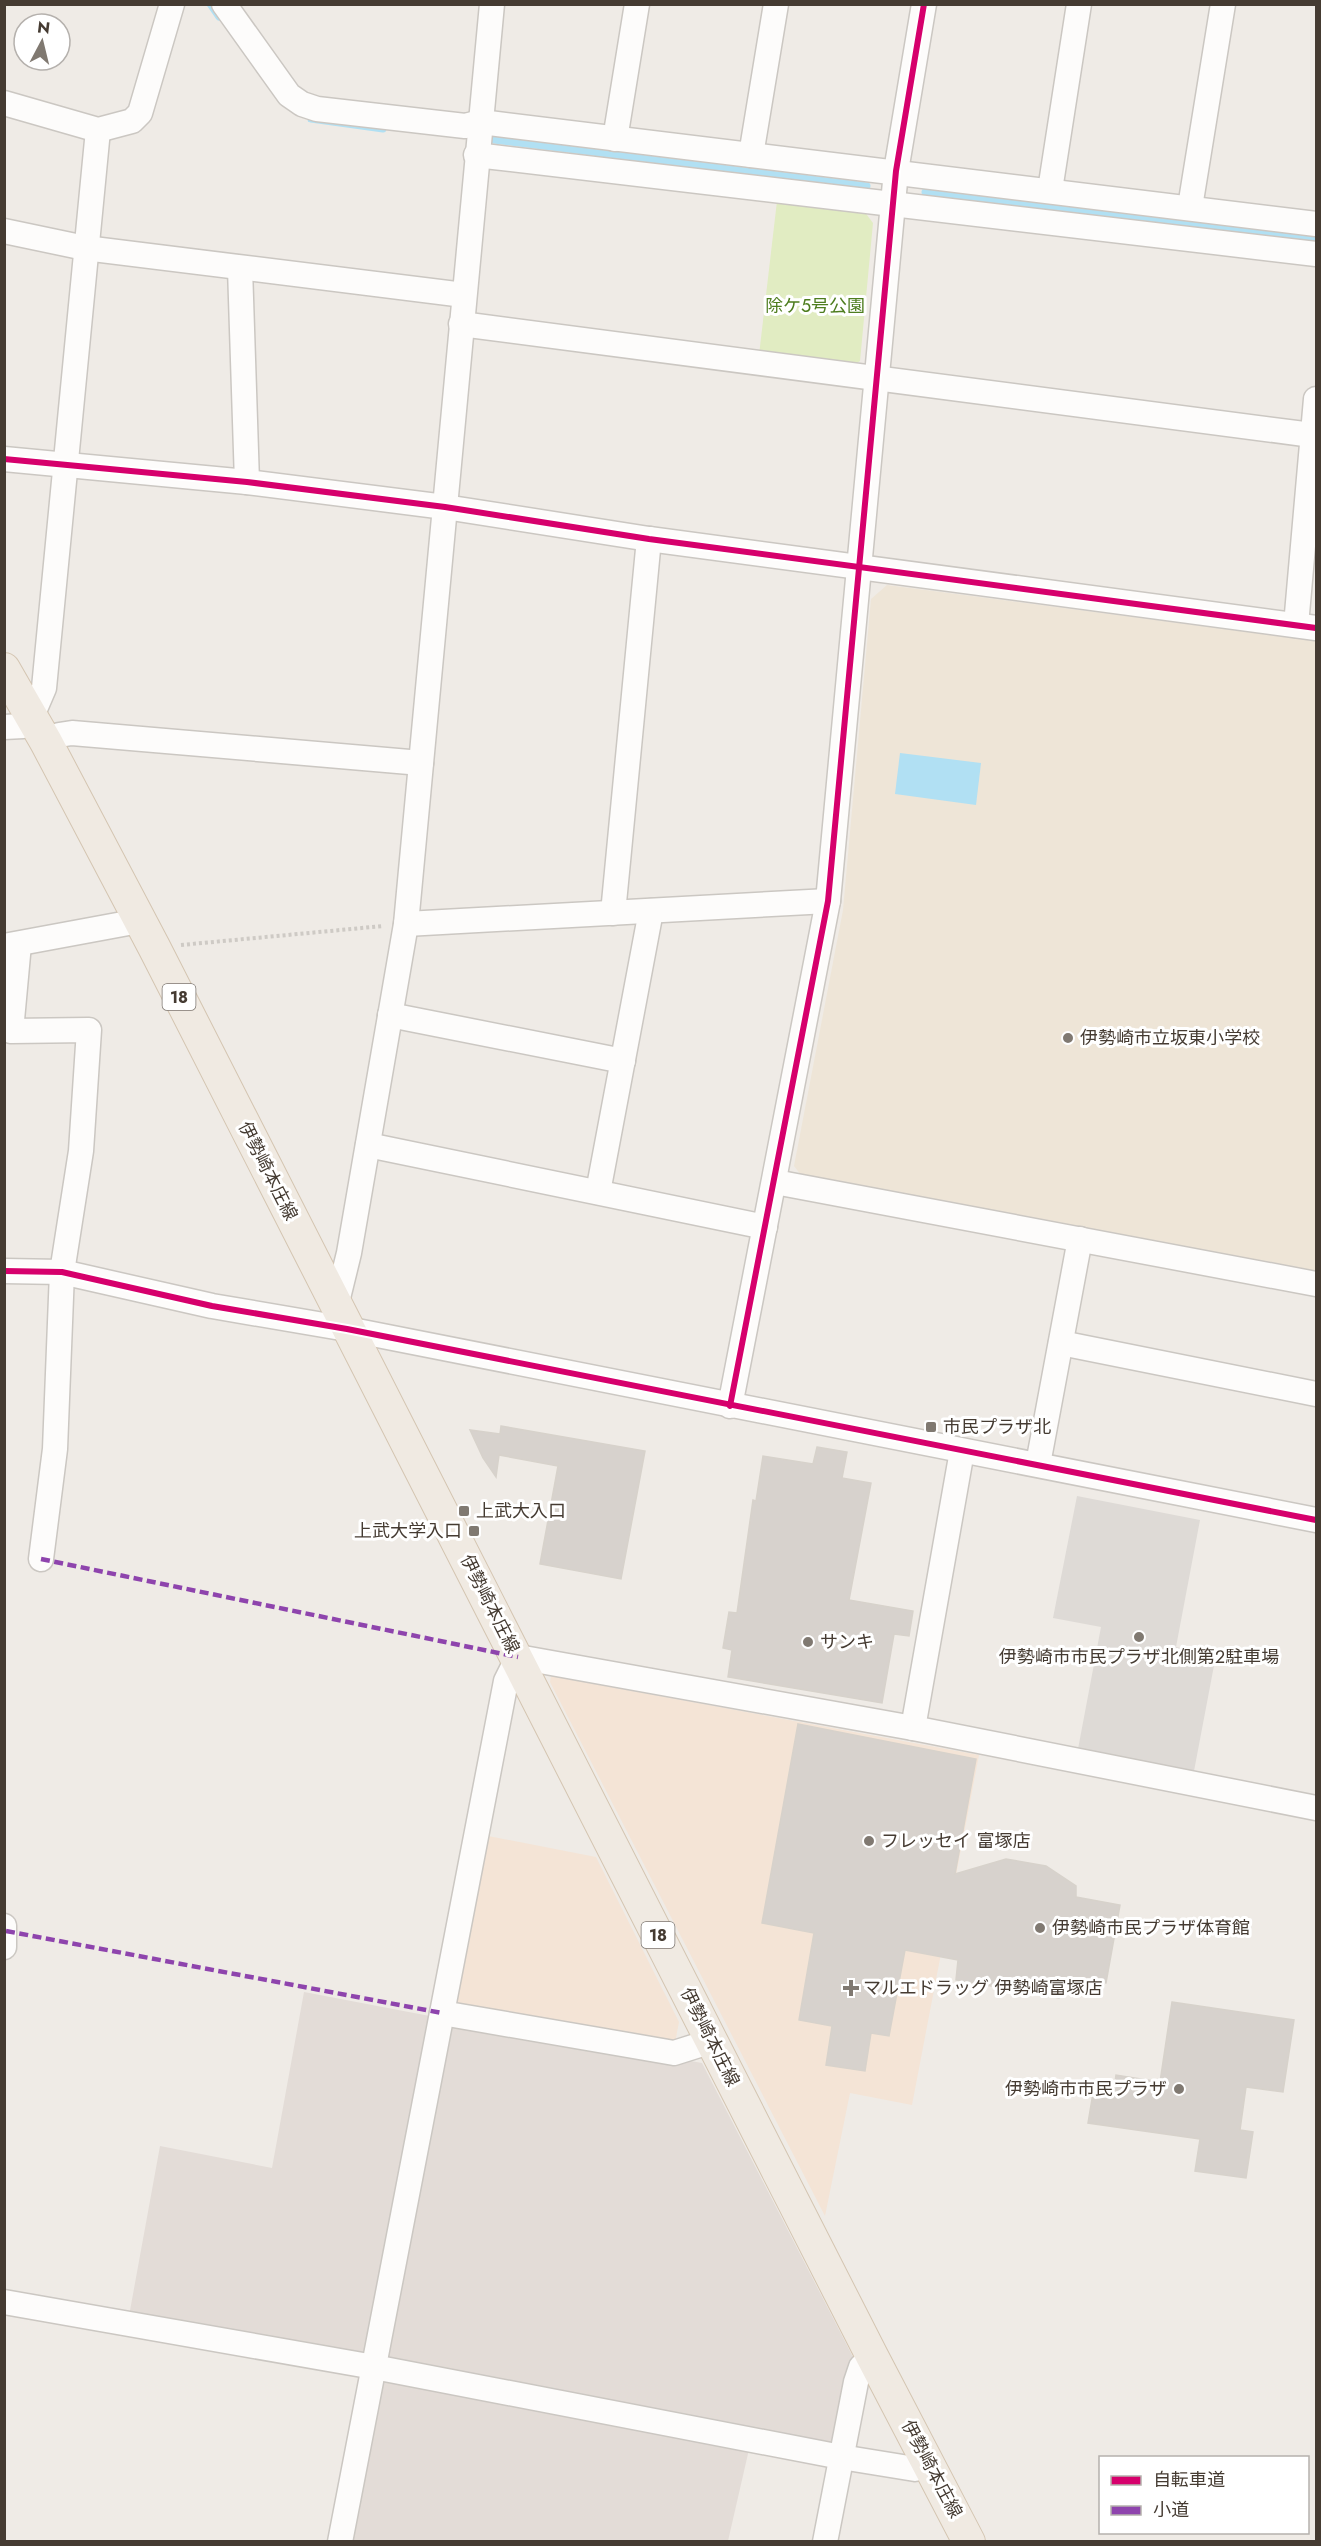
<svg xmlns="http://www.w3.org/2000/svg" width="1321" height="2546" font-family="Jost,'Noto Sans JP',sans-serif">
	<style>
		.commercial { fill: #f4e4d6 }
		.industrial { fill: #e3dcd7 }
		.education { fill: #eee5d7 }
		.green { fill: #e1ecc2 }
		.parking { fill: #dedad6 }
		.water { fill: #b1e0f3 }
		.lines { fill: none; stroke-linecap: round; stroke-linejoin: round }
		.stream { stroke: #b1e0f3; stroke-width: 7 }
		.building { fill: #d7d2cd; stroke: #d7d2cb; stroke-width: 1.5 }
		.minor-casing { stroke: #cbc7c2; stroke-width: 27 }
		.major-casing { stroke: #d4c5b1; stroke-width: 34 }
		.path { stroke: #cecac5; stroke-width: 4; stroke-dasharray: 3 3; stroke-linecap: butt }
		.minor { stroke: #fdfcfb; stroke-width: 24 }
		.major { stroke: #f0eae2; stroke-width: 32 }
		.quiet { stroke: #8e44ad; stroke-width: 4.5; stroke-dasharray: 9 4.5; stroke-linecap: butt }
		.cycleway-casing { stroke: #fff; stroke-width: 10 }
		.cycleway { stroke: #d6006c; stroke-width: 6 }
		.poi-dot { fill: #807971; stroke: #fff; stroke-width: 2 }
		.labels { text-anchor: middle; dominant-baseline: central; stroke-width: 6; stroke-linejoin: round; paint-order: stroke }
		.shield { fill: #fff; stroke: #7d7670; stroke-width: 1.5 }
		.shield-label { font-size: 16px; font-weight: bold; fill: #453b32 }
		.park-label { font-size: 18px; fill: #4e7d1f; stroke: #fff }
		.poi-label { font-size: 18px; fill: #453b32; stroke: #fff; text-anchor: start }
		.street-label { font-size: 18px; fill: #453b32; stroke: #fff }
	</style>
	<rect width="100%" height="100%" fill="#efebe6"/>
	<g class="commercial">
		<path d="M551,1676L979,1755L912,2105L850,2093L825,2216L550,1682Z"/>
		<path d="M483,1835L596,1857L679,2022L674,2048L448,2009Z"/>
	</g>
	<g class="industrial">
		<path d="M304,1992L435,2017L372,2356L129,2316L160,2146L272,2168Z"/>
		<path d="M446,2018L702,2063L854,2359L839,2453L383,2364Z"/>
		<path d="M383,2374L750,2445L728,2541L349,2542Z"/>
	</g>
	<path class="education" d="M887,585L1316,641V1277L801,1175L794,1166L843,910L871,599Z"/>
	<path class="green" d="M777,201L864,211L873,223L860,361L851,367L759,355Z"/>
	<path class="parking" d="M1077,1496L1200,1520L1176,1647L1216,1655L1194,1771L1078,1749L1101,1627L1053,1618Z"/>
	<path class="water" d="M900,753L981,763L976,805L895,794Z"/>
	<g class="lines">
		<g class="stream">
			<path d="M210,4L219,17"/>
			<path d="M311,119L383,129"/>
			<path d="M494,140L867,186"/>
			<path d="M925,192L1316,239"/>
		</g>
	</g>
	<g class="building">
		<path d="M501,1426L645,1451L621,1579L540,1564L558,1466L499,1455L496,1477L483,1458L470,1430L500,1434Z"/>
		<path d="M817,1447L847,1452L842,1478L871,1483L849,1600L913,1611L909,1636L894,1634L882,1703L728,1677L732,1650L723,1648L729,1612L737,1613L753,1500L756,1501L763,1456L813,1464Z"/>
		<path d="M798,1724L976,1759L955,1874L1006,1859L1046,1866L1076,1886V1897L1120,1905L1106,1983L1078,1980L1077,1987L1063,1985L1059,1998L956,1980L958,1960L905,1950L889,2036L871,2033L865,2071L826,2065L832,2026L799,2020L814,1933L762,1923Z"/>
		<path d="M1172,2002L1294,2020L1283,2092L1246,2087L1240,2130L1253,2132L1246,2178L1195,2171L1200,2139L1088,2123L1093,2093L1113,2096L1116,2075L1160,2082Z"/>
	</g>
	<g class="lines">
		<g class="minor-casing">
			<g id="minor">
				<path d="M224,4L289,95L302,104L317,109L465,126L481,122L1316,224"/>
				<path d="M4,103L98,130L132,121L140,113L172,4"/>
				<path d="M615,139L637,4"/>
				<path d="M476,155L1316,254"/>
				<path d="M751,155L776,4"/>
				<path d="M1050,190L1079,4"/>
				<path d="M1190,207L1223,4"/>
				<path d="M4,231L85,248L464,295"/>
				<path d="M240,268L247,482"/>
				<path d="M461,324L1312,435"/>
				<path d="M4,459L247,482L445,507L649,539L1316,628"/>
				<path d="M1296,625L1316,399"/>
				<path d="M4,727L23,726L32,716L44,688L98,130"/>
				<path d="M46,742L59,735L72,733L421,763"/>
				<path d="M613,913L649,539"/>
				<path d="M406,924L828,901"/>
				<path d="M19,944L11,1031L89,1030L81,1151L62,1272L55,1449L41,1559"/>
				<path d="M4,946L139,921"/>
				<path d="M390,1015L623,1061"/>
				<path d="M368,1145L765,1227"/>
				<path d="M775,1182L1316,1284"/>
				<path d="M598,1192L651,911"/>
				<path d="M4,1271L62,1272L212,1306L347,1329L1316,1520"/>
				<path d="M336,1306L349,1253L406,924L492,4"/>
				<path d="M1061,1343L1316,1394"/>
				<path d="M730,1406L828,901L896,171L924,4"/>
				<path d="M1038,1464L1080,1239"/>
				<path d="M913,1728L962,1451"/>
				<path d="M4,1926V1947"/>
				<path d="M442,2013L674,2053L712,2041"/>
				<path d="M4,2302L374,2367L841,2457L915,2469L930,2465"/>
				<path d="M340,2542L506,1681L518,1657L913,1728L1316,1808"/>
				<path d="M825,2542L856,2382L861,2367L872,2356"/>
			</g>
		</g>
		<g class="major-casing">
			<path id="major" d="M4,669L46,742L154,947L872,2356L969,2542"/>
		</g>
		<path class="path" d="M181,945L383,926"/>
		<use href="#minor" class="minor"/>
		<use href="#major" class="major"/>
		<g class="quiet">
			<path d="M41,1559L518,1657"/>
			<path d="M6,1931L442,2013"/>
		</g>
		<g class="cycleway-casing">
			<g id="cycleway">
				<path d="M4,459L247,482L445,507L649,539L1316,628"/>
				<path d="M4,1271L62,1272L212,1306L347,1329L1316,1520"/>
				<path d="M730,1406L828,901L896,171L924,4"/>
			</g>
		</g>
		<use href="#cycleway" class="cycleway"/>
	</g>
	<g class="poi-dot">
		<circle cx="1068" cy="1038" r="6"/>
		<rect x="925" y="1421" width="12" height="12" rx="3"/>
		<rect x="458" y="1505" width="12" height="12" rx="3"/>
		<rect x="468" y="1525" width="12" height="12" rx="3"/>
		<circle cx="1139" cy="1637" r="6"/>
		<circle cx="808" cy="1642" r="6"/>
		<circle cx="869" cy="1841" r="6"/>
		<circle cx="1040" cy="1928" r="6"/>
		<path d="M848 1979h6v6h6v6h-6v6h-6v-6h-6v-6h6z"/>
		<circle cx="1179" cy="2089" r="6"/>
	</g>
	<g class="labels">
		<g class="shield">
			<rect x="162.5" y="984" width="33" height="26" rx="4.5"/>
			<rect x="641.5" y="1922" width="33" height="26" rx="4.5"/>
		</g>
		<g class="shield-label">
			<text x="179" y="997">18</text>
			<text x="658" y="1935">18</text>
		</g>
		<g class="park-label">
			<text x="815" y="306">除ケ5号公園</text>
		</g>
		<g class="poi-label">
			<text x="1080" y="1038">伊勢崎市立坂東小学校</text>
			<text x="943" y="1427">市民プラザ北</text>
			<text x="476" y="1511">上武大入口</text>
			<text x="462" y="1531" text-anchor="end">上武大学入口</text>
			<text x="820" y="1642">サンキ</text>
			<text x="1139" y="1657" text-anchor="middle">伊勢崎市市民プラザ北側第２駐車場</text>
			<text x="881" y="1841">フレッセイ 富塚店</text>
			<text x="1052" y="1928">伊勢崎市民プラザ体育館</text>
			<text x="863" y="1988">マルエドラッグ 伊勢崎富塚店</text>
			<text x="1167" y="2089" text-anchor="end">伊勢崎市市民プラザ</text>
		</g>
		<g class="street-label">
			<text transform="translate(268 1171) rotate(63)">伊勢崎本庄線</text>
			<text transform="translate(490 1604) rotate(63)">伊勢崎本庄線</text>
			<text transform="translate(710 2037) rotate(63)">伊勢崎本庄線</text>
			<text transform="translate(932 2469) rotate(62)">伊勢崎本庄線</text>
		</g>
	</g>
	<rect width="1321" height="2546" fill="none" stroke="#453b32" stroke-width="12"/>
	<rect x="1099" y="2456" width="210" height="78" fill="#ffffff" stroke="#b5b1ad" stroke-width="1.5"/>
	<rect x="1111" y="2476" width="30" height="9" fill="#d6006c" stroke="#b5b1ad" stroke-width="1.5"/>
	<text x="1153" y="2486" font-size="18" fill="#453b32">自転車道</text>
	<rect x="1111" y="2506" width="30" height="9" fill="#8e44ad" stroke="#b5b1ad" stroke-width="1.5"/>
	<text x="1153" y="2516" font-size="18" fill="#453b32">小道</text>
	<g transform="translate(42 42) rotate(7)"><circle r="28" fill="#ffffff" stroke="#b5b1ad" stroke-width="1.5"/>
	<path d="M0-4.5L10 22L0 15L-10 22Z" fill="#807971"/>
	<text y="-9" font-size="16" font-weight="bold" text-anchor="middle" fill="#453b32">N</text>
	</g>
</svg>
